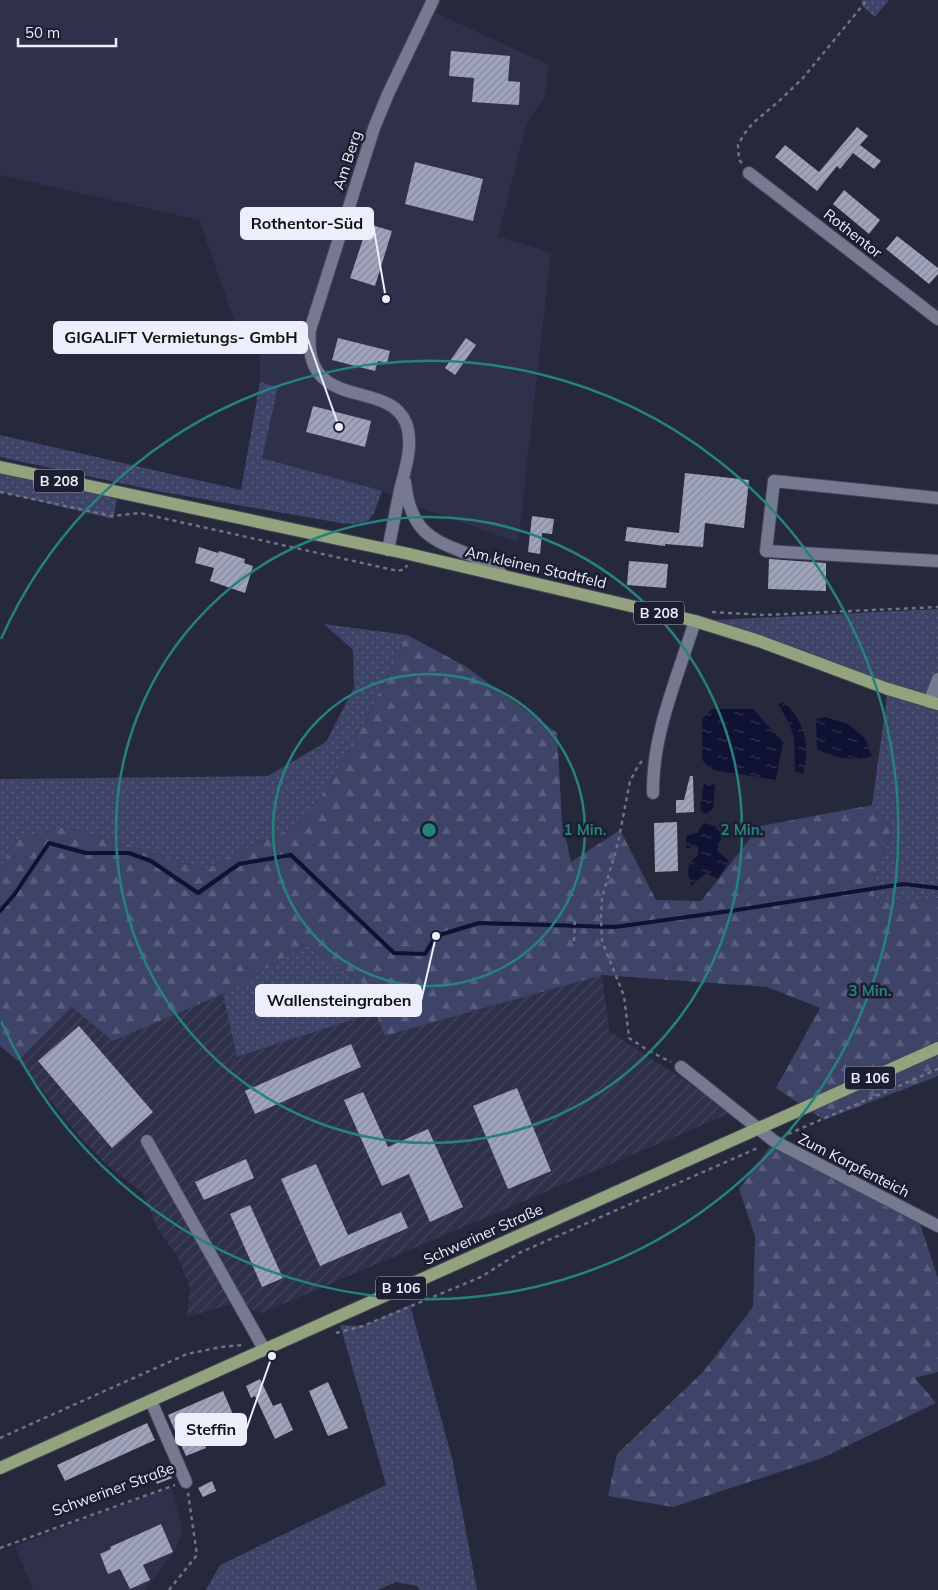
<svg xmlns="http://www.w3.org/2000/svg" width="938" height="1590" font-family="Mulish,sans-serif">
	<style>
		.built { fill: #2e3149 }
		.industrial { fill: url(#industrial-furrows) }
		.grass { fill: url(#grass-dots) }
		.forest { fill: url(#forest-firs) }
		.water { fill: url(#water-ripples) }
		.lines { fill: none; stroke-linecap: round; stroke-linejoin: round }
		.stream { stroke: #101233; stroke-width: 4 }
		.building { fill: url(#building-hatch) }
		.minor-casing { stroke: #444656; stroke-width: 14 }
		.major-casing { stroke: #444656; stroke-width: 14 }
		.path { stroke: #6f7282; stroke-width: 2.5; stroke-dasharray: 4 4; stroke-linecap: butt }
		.minor { stroke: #767a90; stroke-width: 12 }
		.major { stroke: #92a37d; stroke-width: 12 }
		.ring { fill: none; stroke: #25827c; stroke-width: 2.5 }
		.labels { text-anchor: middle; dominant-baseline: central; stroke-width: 5; stroke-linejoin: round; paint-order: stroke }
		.shield { fill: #1c1f31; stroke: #aeb1be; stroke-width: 1 }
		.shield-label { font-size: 14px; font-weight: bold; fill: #eceffb }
		.street-label { font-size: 15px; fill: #eceffb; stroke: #1c1f31 }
		.centre { fill: #25827c; stroke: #1c1f31; stroke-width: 2.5 }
		.ring-label { font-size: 15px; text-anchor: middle; font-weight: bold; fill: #25827c; stroke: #1c1f31; stroke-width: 5; stroke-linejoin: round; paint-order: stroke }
		.leader { fill: none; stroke: #eceffb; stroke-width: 2 }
		.callout-dot { fill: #eceffb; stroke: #1c1f31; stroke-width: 2 }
		.callout { fill: #eceffb; stroke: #eceffb; stroke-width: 2 }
		.callout-label { font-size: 16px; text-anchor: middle; font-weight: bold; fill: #111 }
	</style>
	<defs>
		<pattern id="industrial-furrows" width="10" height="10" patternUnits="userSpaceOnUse" patternTransform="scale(1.25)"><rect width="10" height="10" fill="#2e3149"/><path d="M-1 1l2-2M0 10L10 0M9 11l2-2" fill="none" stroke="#42455b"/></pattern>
		<pattern id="grass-dots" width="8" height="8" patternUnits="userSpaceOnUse" patternTransform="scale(1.25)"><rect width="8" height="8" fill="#3e4368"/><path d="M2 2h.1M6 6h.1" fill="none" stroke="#5a5e7e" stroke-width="1.8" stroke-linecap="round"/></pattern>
		<pattern id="forest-firs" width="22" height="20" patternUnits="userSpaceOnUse" patternTransform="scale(1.25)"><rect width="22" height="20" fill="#3e4368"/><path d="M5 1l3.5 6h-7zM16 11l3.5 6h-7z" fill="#5a5e7e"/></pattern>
		<pattern id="water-ripples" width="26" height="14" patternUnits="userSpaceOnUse" patternTransform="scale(1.25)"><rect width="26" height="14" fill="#101233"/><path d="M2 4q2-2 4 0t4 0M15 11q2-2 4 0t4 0" fill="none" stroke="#333551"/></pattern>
		<pattern id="building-hatch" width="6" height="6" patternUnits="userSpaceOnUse" patternTransform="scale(1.25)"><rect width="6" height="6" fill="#9fa4bb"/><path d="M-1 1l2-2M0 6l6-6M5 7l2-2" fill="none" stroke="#858899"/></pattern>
	</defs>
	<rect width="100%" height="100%" fill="#26293b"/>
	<g class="built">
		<path d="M0,0H442L436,13L549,65L544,98L527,122L498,236L551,253L518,542L418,507L382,491L261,458L278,387L260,382V354L243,345L199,220L0,175Z"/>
		<path d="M171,1487L183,1531L175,1551L145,1590H33L15,1546Z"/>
	</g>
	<path class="industrial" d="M602,975L609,1031L733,1112L262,1313L232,1304L187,1317L190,1289L179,1259L158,1229L143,1193L106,1164L79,1136L18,1061L72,1007L114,1041L223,994L238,1057L376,1012L386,1036Z"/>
	<g class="grass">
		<path d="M862,0H889L875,17L862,6Z"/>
		<path d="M260,382L278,387L262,458L382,491L374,513L368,521L355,524L341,523L157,491L0,457V435L241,490Z"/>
		<path d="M0,471L117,499L113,519L0,492Z"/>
		<path d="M938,609V898L909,903L875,899L873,881L887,846L892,828L872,805L888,689L695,621Z"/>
		<path d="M324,624L407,635L371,710L325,791L297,826L233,854L205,870L126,844L64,827L13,841L0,871V779L268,776L326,742L354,688L353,650Z"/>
		<path d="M305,945L364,984L376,1012L237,1057L223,994Z"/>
		<path d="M410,1305L452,1458L477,1590H420L417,1586L396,1582L378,1590H206L220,1565L386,1485L340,1325L363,1326Z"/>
	</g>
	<g class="forest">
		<path d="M407,635L465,666L557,733L562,822L571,862L620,830L656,900L701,901L760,826L872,805L892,828L887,846L873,881L875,899L909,903L938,898V1076L824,1120L776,1088L820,1008L767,987L602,975L385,1036L364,984L305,945L223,994L113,1041L72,1007L18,1061L0,1046V871L13,841L64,827L126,844L205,870L233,854L297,826L325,791L371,710Z"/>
		<path d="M774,1141L917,1215L938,1278V1372L915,1378L936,1403L822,1458L673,1507L608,1496L617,1454L703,1372L753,1307L755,1236L739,1189Z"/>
	</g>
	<g class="water">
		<path d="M784,702C806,724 810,744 803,774L795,771L794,737L789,723L778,704Z"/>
		<path d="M712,709H753L783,742L776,780L713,770L702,760V719Z"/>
		<path d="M825,717L848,724L865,738L872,756C853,762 835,758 817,749L816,719Z"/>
		<path d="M704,783L715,785L713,809L706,814L700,810Z"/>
		<path d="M704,823L715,826L722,835L717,851L729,861L718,879L706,873L691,886C687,870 685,866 698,855V846L686,849V836L697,833Z"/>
	</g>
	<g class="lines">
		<path class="stream" d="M0,911L14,895L49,843L86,853H129L151,861L198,893L239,864L291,855L394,953L425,954L436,936L479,923L615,927L730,911L903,884L938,888"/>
	</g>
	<g class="building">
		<path d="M451,51L510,56L508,81L520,82L519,105L472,102L474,78L449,76Z"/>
		<path d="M857,127L868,136L860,145L881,161L874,169L853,153L840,169L837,166L817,191L775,157L785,145L819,172Z"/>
		<path d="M415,162L483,179L473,221L405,204Z"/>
		<path d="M844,190L880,220L869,234L833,204Z"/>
		<path d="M368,224L392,231L375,286L350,278Z"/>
		<path d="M897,236L938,268V274L929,284L886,249Z"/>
		<path d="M338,338L390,351L387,363L378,361L375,371L332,360Z"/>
		<path d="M466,338L476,345L455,375L445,368Z"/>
		<path d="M313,406L371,421L365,447L306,432Z"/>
		<path d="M685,473L749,480L744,528L705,523L703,547L665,544V546L625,541L627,527L679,533Z"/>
		<path d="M532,516L554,519L552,534L542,533L540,554L528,552Z"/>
		<path d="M199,547L218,553L219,551L245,559L244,563L253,566L245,593L210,581L214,568L195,563Z"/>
		<path d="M769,559L826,563V591L768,589Z"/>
		<path d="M629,561L668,564L666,588L627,585Z"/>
		<path d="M690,776H693L694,812L676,813V800H684Z"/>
		<path d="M677,822L678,871L655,872L654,823Z"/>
		<path d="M79,1026L153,1112L112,1148L38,1061Z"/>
		<path d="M351,1044L361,1067L255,1114L245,1091Z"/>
		<path d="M517,1088L551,1171L508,1189L473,1106Z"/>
		<path d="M363,1092L388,1147L428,1129L463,1207L430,1222L409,1174L382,1186L344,1100Z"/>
		<path d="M246,1159L254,1178L204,1200L195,1182Z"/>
		<path d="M316,1164L348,1235L401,1212L408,1228L320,1266L281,1179Z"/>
		<path d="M250,1205L283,1278L262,1287L230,1214Z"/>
		<path d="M260,1379L273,1406L281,1403L293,1430L275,1439L255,1396L251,1398L246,1386Z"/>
		<path d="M328,1382L348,1428L328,1436L309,1391Z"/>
		<path d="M223,1391L235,1419L200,1433L206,1448L186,1456L168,1415Z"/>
		<path d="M147,1423L155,1440L65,1481L57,1465Z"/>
		<path d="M167,1466L172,1478L157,1484L152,1473Z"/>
		<path d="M212,1481L216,1491L203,1497L198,1488Z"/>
		<path d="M161,1524L173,1552L143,1565L150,1580L130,1589L120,1569L108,1574L100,1554L111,1549L110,1547Z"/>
	</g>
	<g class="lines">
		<g class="minor-casing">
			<g id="minor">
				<path d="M749,173L938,319"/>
				<path d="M405,482C413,557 460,537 504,576"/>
				<path d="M938,498L774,481L766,551L938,561"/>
				<path d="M388,550C392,530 396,510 400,490C405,469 414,445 406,423C388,378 302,414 310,330L374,128L388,94L433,0"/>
				<path d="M929,702L938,679"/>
				<path d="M653,793C652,734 678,676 695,621"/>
				<path d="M681,1067L774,1141L938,1226"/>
				<path d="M147,1141L264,1349"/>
				<path d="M151,1401L186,1482"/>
			</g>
		</g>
		<g class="major-casing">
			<g id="major">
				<path d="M0,467L409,554L695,621L759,641L888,689L938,704"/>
				<path d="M0,1468L938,1048"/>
			</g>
		</g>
		<g class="path">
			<path d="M742,163L739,160L738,145L744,134L753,123L778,102L803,78L867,0"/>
			<path d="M0,492L112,516L140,513L398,571L405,569L407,565"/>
			<path d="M712,612L764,615L938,607"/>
			<path d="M642,761L638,766L630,781L618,843L602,898L601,918L602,941L624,996L629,1038L649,1051L671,1062"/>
			<path d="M574,941L575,918"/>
			<path d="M788,1134L938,1069"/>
			<path d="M336,1333L363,1326L481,1277L519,1253L760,1147"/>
			<path d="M0,1438L187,1354L221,1347L242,1345"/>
			<path d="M0,1548L175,1485"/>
			<path d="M169,1590L197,1555L188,1493"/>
		</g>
		<use href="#minor" class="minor"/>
		<use href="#major" class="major"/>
	</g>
	<g class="ring">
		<circle cx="429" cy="830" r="156"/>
		<circle cx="429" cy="830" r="313"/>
		<path d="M1 639A469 469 0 1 1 1 1021"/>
	</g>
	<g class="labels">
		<g class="shield">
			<rect x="34" y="469.5" width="50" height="23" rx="4"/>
			<rect x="634" y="601.5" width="50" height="23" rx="4"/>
			<rect x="845" y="1066.5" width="50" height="23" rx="4"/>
			<rect x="376" y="1276.5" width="50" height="23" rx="4"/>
		</g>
		<g class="shield-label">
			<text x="59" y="481">B 208</text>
			<text x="659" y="613">B 208</text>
			<text x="870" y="1078">B 106</text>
			<text x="401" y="1288">B 106</text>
		</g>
		<g class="street-label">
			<text transform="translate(347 160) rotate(-72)">Am Berg</text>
			<text transform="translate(853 233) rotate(38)">Rothentor</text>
			<text transform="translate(536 567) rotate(13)">Am kleinen Stadtfeld</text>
			<text transform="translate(854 1165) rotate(27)">Zum Karpfenteich</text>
			<text transform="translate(483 1234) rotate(-24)">Schweriner Straße</text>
			<text transform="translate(113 1489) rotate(-20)">Schweriner Straße</text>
		</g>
	</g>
	<circle cx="429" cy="830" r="8" class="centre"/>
	<g class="ring-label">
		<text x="585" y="835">1 Min.</text>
		<text x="742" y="835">2 Min.</text>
		<text x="870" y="996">3 Min.</text>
	</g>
	<path class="leader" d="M386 299L373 224M339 427L307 337M436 936L421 1001M272 1356L246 1430"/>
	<g class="callout-dot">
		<circle cx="386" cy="299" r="5"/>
		<circle cx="339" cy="427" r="5"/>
		<circle cx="436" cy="936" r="5"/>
		<circle cx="272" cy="1356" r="5"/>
	</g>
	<g class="callout">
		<rect x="241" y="208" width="132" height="31" rx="5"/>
		<rect x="54" y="322" width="253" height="31" rx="5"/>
		<rect x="256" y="985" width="165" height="31" rx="5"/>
		<rect x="176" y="1414" width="70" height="31" rx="5"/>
	</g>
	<g class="callout-label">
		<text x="307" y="229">Rothentor-Süd</text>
		<text x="181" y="343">GIGALIFT Vermietungs- GmbH</text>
		<text x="339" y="1006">Wallensteingraben</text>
		<text x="211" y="1435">Steffin</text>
	</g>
	<path d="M18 38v8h98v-8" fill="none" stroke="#eceffb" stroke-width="2.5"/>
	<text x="25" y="38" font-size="15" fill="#eceffb" stroke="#1c1f31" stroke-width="4" paint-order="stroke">50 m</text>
</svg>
